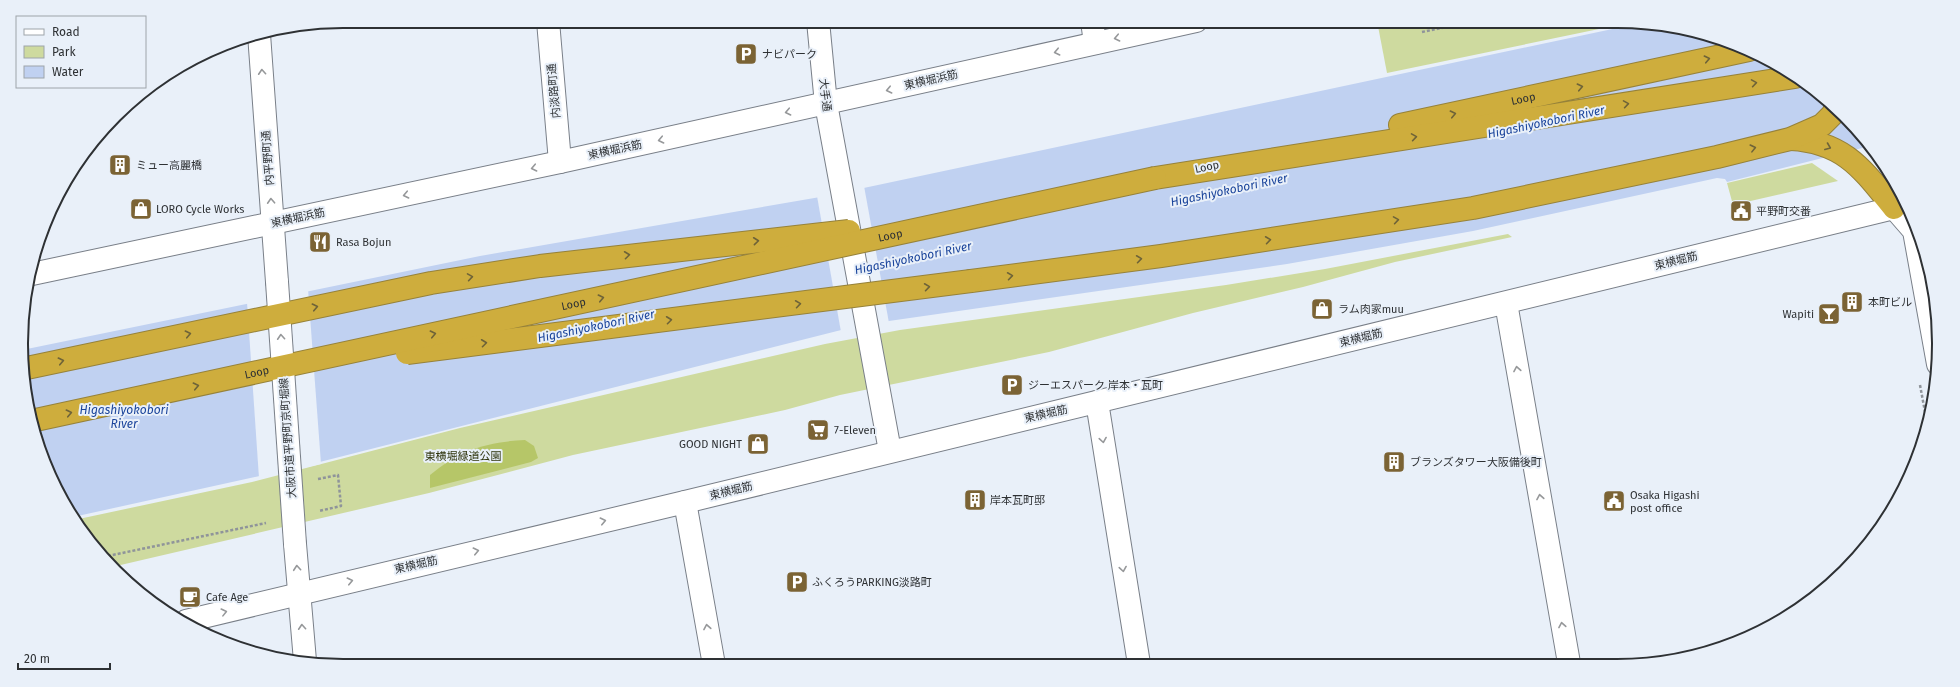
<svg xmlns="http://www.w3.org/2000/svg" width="1960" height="687" font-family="'Fira Sans','Noto Sans JP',sans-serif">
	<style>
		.green { fill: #ceda9f }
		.forest { fill: #b6c668 }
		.water { fill: #c0d1f1 }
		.pier { fill: #e9f0f9 }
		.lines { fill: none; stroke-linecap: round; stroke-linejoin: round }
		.street-casing { stroke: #797f88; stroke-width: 24 }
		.secondary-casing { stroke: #797f88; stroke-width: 24 }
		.highway-casing { stroke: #96823a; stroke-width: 24 }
		.path { stroke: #8f949a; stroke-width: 2.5; stroke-dasharray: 3 2; stroke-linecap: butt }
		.street { stroke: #fff; stroke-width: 22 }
		.secondary { stroke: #fff; stroke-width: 22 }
		.highway { stroke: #cead3d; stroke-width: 22 }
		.street-bridge-casing { stroke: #797f88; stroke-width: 24; stroke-linecap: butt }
		.highway-bridge-casing { stroke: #96823a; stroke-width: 24; stroke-linecap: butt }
		.street-bridge { stroke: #fff; stroke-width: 22 }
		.highway-bridge { stroke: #cead3d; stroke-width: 22 }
		.oneway { stroke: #96989a }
		.oneway2 { stroke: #6e6338 }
		.labels { text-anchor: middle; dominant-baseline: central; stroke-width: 4; stroke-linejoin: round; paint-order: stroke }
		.poi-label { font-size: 11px; fill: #2e3134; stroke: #e9f0f9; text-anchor: start }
		.street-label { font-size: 11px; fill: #2e3134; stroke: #e9f0f9 }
		.park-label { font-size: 11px; fill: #2f350d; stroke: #e9f0f9 }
		.water-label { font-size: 12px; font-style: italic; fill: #1a449b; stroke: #e9f0f9 }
		.rim { fill: none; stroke: #2e3134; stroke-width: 2 }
	</style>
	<rect width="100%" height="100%" fill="#e9f0f9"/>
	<g class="green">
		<path d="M1377,21H1616L1628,23L1387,73Z"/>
		<path d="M1812,163L1838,181L1733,205L1727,183Z"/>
		<path d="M1508,234L1512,237L1395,262L1303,287L1193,313L1049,352L840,395L785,410L573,455L429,493L112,567L74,520L252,482L460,428L825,344L900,330L1226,285L1325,269Z"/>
	</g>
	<path class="forest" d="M525,440L534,446L538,458L531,462L430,488V475C460,450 486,442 525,440Z"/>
	<path class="water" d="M1636,24L1700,32L1759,54L1813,88L1859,131L1870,146L1727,182L1725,179L1717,178L1473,231L1287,264L861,325L296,468L73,517L32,427L22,365V350L480,256L826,196Z"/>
	<g class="pier">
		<path d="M864,186L889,323L841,332L817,196Z"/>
		<path d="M308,289L321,464L259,478L247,302Z"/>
	</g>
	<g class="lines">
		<g class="street-casing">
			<g id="street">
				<path d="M548,21L560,162"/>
				<path d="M818,21L826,104"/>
				<path d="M1092,21L1095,43"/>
				<path d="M259,34L277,282"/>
				<path d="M1894,208L1914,231L1938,364"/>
				<path d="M32,274L560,162L1196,21"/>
				<path d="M1506,303L1569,663"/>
				<path d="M1097,402L1139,664"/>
				<path d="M685,502L714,665"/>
				<path d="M295,544L305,661"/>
				<path d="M186,621L685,502L1906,205"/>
			</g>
		</g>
		<g class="secondary-casing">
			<path id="secondary" d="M826,104L890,451"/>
		</g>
		<g class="highway-casing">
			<g id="highway">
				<path id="s1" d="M1400,125L1749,50"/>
				<path d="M1791,139C1845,142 1863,170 1894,208"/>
				<path d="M1155,178L1795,77"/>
				<path d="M971,281L1161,256L1473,208L1717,157L1790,139L1822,125L1833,114L1835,109"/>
			</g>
		</g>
		<g class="path">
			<path d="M1393,21L1394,25"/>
			<path d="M1422,32L1475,21"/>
			<path d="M1920,385L1928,428"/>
			<path d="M318,479L338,475L341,506L319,511"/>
			<path d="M103,557L266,523"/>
		</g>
		<use href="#street" class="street"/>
		<use href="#secondary" class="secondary"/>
		<use href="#highway" class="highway"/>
		<g class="street-bridge-casing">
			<path id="street-bridge" d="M277,282L295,544"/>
		</g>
		<g class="highway-bridge-casing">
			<g id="highway-bridge">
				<path d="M407,353L971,281"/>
				<path d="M22,369L431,283L540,266L849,231"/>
				<path id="s2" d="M31,421L1155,178"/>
			</g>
		</g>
		<use href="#street-bridge" class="street-bridge"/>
		<use href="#highway-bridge" class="highway-bridge"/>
	</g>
	<defs><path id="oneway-chevron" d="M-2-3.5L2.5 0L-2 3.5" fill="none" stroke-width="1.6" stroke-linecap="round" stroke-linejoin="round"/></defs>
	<g class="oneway">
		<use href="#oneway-chevron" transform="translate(1117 38) rotate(168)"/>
		<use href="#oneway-chevron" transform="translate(1057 52) rotate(167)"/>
		<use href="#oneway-chevron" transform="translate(262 72) rotate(-94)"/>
		<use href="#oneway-chevron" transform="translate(889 90) rotate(167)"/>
		<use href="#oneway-chevron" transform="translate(788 112) rotate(168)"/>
		<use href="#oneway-chevron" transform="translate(661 140) rotate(168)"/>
		<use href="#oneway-chevron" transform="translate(534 168) rotate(168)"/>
		<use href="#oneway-chevron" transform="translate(406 195) rotate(168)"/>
		<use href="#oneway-chevron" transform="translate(271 201) rotate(-93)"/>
		<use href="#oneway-chevron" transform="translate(281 337) rotate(-94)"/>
		<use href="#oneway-chevron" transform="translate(1517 369) rotate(-100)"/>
		<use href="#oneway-chevron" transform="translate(1103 440) rotate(81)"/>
		<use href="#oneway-chevron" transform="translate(1540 497) rotate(-100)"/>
		<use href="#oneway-chevron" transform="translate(603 521) rotate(-13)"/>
		<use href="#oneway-chevron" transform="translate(476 551) rotate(-13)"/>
		<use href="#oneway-chevron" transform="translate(297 568) rotate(-95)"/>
		<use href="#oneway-chevron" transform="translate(1123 569) rotate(81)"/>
		<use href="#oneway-chevron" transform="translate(350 581) rotate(-13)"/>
		<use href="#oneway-chevron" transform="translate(224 612) rotate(-14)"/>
		<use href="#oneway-chevron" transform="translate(1562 625) rotate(-100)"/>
		<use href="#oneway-chevron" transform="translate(302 627) rotate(-94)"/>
		<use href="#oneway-chevron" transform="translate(707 627) rotate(-100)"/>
	</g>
	<g class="oneway2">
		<use href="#oneway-chevron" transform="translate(1707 59) rotate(-12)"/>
		<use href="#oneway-chevron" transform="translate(1754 83) rotate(-9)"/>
		<use href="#oneway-chevron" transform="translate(1580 87) rotate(-12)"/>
		<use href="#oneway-chevron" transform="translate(1626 104) rotate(-9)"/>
		<use href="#oneway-chevron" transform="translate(1453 114) rotate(-12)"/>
		<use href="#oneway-chevron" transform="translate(1414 137) rotate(-9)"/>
		<use href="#oneway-chevron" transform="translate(1828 147) rotate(22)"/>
		<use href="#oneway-chevron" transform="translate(1753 148) rotate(-14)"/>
		<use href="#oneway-chevron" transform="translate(1396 220) rotate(-9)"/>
		<use href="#oneway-chevron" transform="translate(1268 240) rotate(-8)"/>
		<use href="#oneway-chevron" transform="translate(756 241) rotate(-6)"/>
		<use href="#oneway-chevron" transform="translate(627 255) rotate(-7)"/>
		<use href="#oneway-chevron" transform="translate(1139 259) rotate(-8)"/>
		<use href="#oneway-chevron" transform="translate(1010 276) rotate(-8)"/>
		<use href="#oneway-chevron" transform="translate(470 277) rotate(-9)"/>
		<use href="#oneway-chevron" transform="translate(927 287) rotate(-8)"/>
		<use href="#oneway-chevron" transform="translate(601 298) rotate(-12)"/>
		<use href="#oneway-chevron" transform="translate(798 304) rotate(-8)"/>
		<use href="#oneway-chevron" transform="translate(315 307) rotate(-12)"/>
		<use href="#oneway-chevron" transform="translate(669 320) rotate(-7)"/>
		<use href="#oneway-chevron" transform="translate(188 334) rotate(-12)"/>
		<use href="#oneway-chevron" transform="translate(433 334) rotate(-12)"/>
		<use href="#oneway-chevron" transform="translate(484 343) rotate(-7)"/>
		<use href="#oneway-chevron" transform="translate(61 361) rotate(-12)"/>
		<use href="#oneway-chevron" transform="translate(196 386) rotate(-12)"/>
		<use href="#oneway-chevron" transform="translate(69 413) rotate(-12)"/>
	</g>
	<defs>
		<g id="parking-square" transform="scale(1.15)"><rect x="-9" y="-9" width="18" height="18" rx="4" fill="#7b6334" stroke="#e9f0f9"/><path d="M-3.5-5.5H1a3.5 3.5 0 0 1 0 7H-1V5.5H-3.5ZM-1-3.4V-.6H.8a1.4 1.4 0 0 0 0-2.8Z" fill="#fff"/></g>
		<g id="building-square" transform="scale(1.15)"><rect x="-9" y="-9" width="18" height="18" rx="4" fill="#7b6334" stroke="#e9f0f9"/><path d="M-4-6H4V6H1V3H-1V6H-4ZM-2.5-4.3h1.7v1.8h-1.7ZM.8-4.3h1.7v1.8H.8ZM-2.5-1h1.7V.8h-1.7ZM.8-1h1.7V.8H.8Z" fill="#fff"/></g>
		<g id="shop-square" transform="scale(1.15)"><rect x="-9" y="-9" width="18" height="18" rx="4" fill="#7b6334" stroke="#e9f0f9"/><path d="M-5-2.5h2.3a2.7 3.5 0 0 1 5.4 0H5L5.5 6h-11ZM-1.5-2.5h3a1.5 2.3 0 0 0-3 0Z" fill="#fff"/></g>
		<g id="civic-square" transform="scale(1.15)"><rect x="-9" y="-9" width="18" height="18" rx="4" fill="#7b6334" stroke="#e9f0f9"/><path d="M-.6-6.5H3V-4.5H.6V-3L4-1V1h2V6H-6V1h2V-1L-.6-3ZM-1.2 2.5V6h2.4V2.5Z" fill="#fff"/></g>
		<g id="restaurant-square" transform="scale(1.15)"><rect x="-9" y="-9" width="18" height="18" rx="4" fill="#7b6334" stroke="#e9f0f9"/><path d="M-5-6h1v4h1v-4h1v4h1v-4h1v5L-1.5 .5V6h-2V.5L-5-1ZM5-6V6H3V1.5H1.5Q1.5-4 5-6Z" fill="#fff"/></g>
		<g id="bar-square" transform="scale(1.15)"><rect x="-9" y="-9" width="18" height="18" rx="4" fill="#7b6334" stroke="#e9f0f9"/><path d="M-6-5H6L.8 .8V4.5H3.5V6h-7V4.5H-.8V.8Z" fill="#fff"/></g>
		<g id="supermarket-square" transform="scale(1.15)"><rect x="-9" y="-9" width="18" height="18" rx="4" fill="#7b6334" stroke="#e9f0f9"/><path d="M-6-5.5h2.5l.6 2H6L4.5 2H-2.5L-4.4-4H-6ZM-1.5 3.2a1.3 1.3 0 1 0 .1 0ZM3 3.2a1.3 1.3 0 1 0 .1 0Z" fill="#fff"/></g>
		<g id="cafe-square" transform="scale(1.15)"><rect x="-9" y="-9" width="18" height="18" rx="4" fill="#7b6334" stroke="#e9f0f9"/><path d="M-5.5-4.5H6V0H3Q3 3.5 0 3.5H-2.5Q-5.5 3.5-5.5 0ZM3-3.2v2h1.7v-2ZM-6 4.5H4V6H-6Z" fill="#fff"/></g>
	</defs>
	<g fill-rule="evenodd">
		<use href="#parking-square" x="746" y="54"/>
		<use href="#building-square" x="120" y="165"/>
		<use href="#shop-square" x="141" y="209"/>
		<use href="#civic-square" x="1741" y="211"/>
		<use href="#restaurant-square" x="320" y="242"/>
		<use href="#building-square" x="1852" y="302"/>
		<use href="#shop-square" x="1322" y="309"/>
		<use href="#bar-square" x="1829" y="314"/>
		<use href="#parking-square" x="1012" y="385"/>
		<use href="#supermarket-square" x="818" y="430"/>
		<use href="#shop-square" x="758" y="444"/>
		<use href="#building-square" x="1394" y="462"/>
		<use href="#building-square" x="975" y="500"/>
		<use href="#civic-square" x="1614" y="501"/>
		<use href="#parking-square" x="797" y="582"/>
		<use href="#cafe-square" x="190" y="597"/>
	</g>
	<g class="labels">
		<g class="poi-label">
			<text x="762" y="54">ナビパーク</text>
			<text x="136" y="165">ミュー高麗橋</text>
			<text x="156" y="209">LORO Cycle Works</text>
			<text x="1756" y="211">平野町交番</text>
			<text x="336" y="242">Rasa Bojun</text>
			<text x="1868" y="302">本町ビル</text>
			<text x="1338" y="309">ラム肉家muu</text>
			<text x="1814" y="314" text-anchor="end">Wapiti</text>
			<text x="1028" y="385">ジーエスパーク 岸本・瓦町</text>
			<text x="834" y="430">7-Eleven</text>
			<text x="742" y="444" text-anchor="end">GOOD NIGHT</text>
			<text x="1410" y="462">ブランズタワー大阪備後町</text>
			<text x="1630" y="495">Osaka Higashi<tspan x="1630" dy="13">post office</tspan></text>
			<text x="990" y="500">岸本瓦町邸</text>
			<text x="812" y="582">ふくろうPARKING淡路町</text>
			<text x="206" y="597">Cafe Age</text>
		</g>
		<g class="street-label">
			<text transform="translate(931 80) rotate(-13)">東横堀浜筋</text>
			<text transform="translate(554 91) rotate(-95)">内淡路町通</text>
			<text transform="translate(825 95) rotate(83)">大手通</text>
			<text stroke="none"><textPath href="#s1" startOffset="126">Loop</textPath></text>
			<text transform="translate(615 150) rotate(-12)">東横堀浜筋</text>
			<text transform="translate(268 158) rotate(-94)">内平野町通</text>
			<text transform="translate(1207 167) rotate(-12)">Loop</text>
			<text transform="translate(298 218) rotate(-12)">東横堀浜筋</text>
			<text stroke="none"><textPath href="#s2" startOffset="879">Loop</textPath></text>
			<text transform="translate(1676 261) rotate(-14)">東横堀筋</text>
			<text stroke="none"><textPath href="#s2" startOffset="555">Loop</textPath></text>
			<text transform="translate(1361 338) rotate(-14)">東横堀筋</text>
			<text stroke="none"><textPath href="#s2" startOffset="231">Loop</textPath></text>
			<text transform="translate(1046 414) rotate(-13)">東横堀筋</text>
			<text transform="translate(288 438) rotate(-94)">大阪市道平野町京町堀線</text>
			<text transform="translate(731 491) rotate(-14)">東横堀筋</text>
			<text transform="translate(416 565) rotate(-13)">東横堀筋</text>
		</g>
		<g class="park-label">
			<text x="463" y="456">東横堀緑道公園</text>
		</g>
		<g class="water-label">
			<text transform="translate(1546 122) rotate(-12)">Higashiyokobori River</text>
			<text transform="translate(1229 190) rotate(-12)">Higashiyokobori River</text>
			<text transform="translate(913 258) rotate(-12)">Higashiyokobori River</text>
			<text transform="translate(596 326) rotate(-12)">Higashiyokobori River</text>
			<text x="124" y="410">Higashiyokobori<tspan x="124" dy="14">River</tspan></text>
		</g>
	</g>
	<path d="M0 0H1960V687H0ZM343 28H1617A315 315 0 0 1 1932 343V344A315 315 0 0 1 1617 659H343A315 315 0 0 1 28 344V343A315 315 0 0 1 343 28Z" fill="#e9f0f9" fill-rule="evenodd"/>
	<path class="rim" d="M343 28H1617A315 315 0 0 1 1932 343V344A315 315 0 0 1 1617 659H343A315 315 0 0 1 28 344V343A315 315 0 0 1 343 28Z"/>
	<rect x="16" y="16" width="130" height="72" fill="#e9f0f9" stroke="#9ea4aa"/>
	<rect x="24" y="29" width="20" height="6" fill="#ffffff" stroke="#9ea4aa"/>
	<text x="52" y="36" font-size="12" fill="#2e3134">Road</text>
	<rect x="24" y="46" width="20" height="12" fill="#ceda9f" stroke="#9ea4aa"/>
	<text x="52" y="56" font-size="12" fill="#2e3134">Park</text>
	<rect x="24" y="66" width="20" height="12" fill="#c0d1f1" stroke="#9ea4aa"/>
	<text x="52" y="76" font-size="12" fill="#2e3134">Water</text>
	<path d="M18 663v6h92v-6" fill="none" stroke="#2e3134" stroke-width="2"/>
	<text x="24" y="663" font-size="12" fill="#2e3134" stroke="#e9f0f9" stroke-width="3" paint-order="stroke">20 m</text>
</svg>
